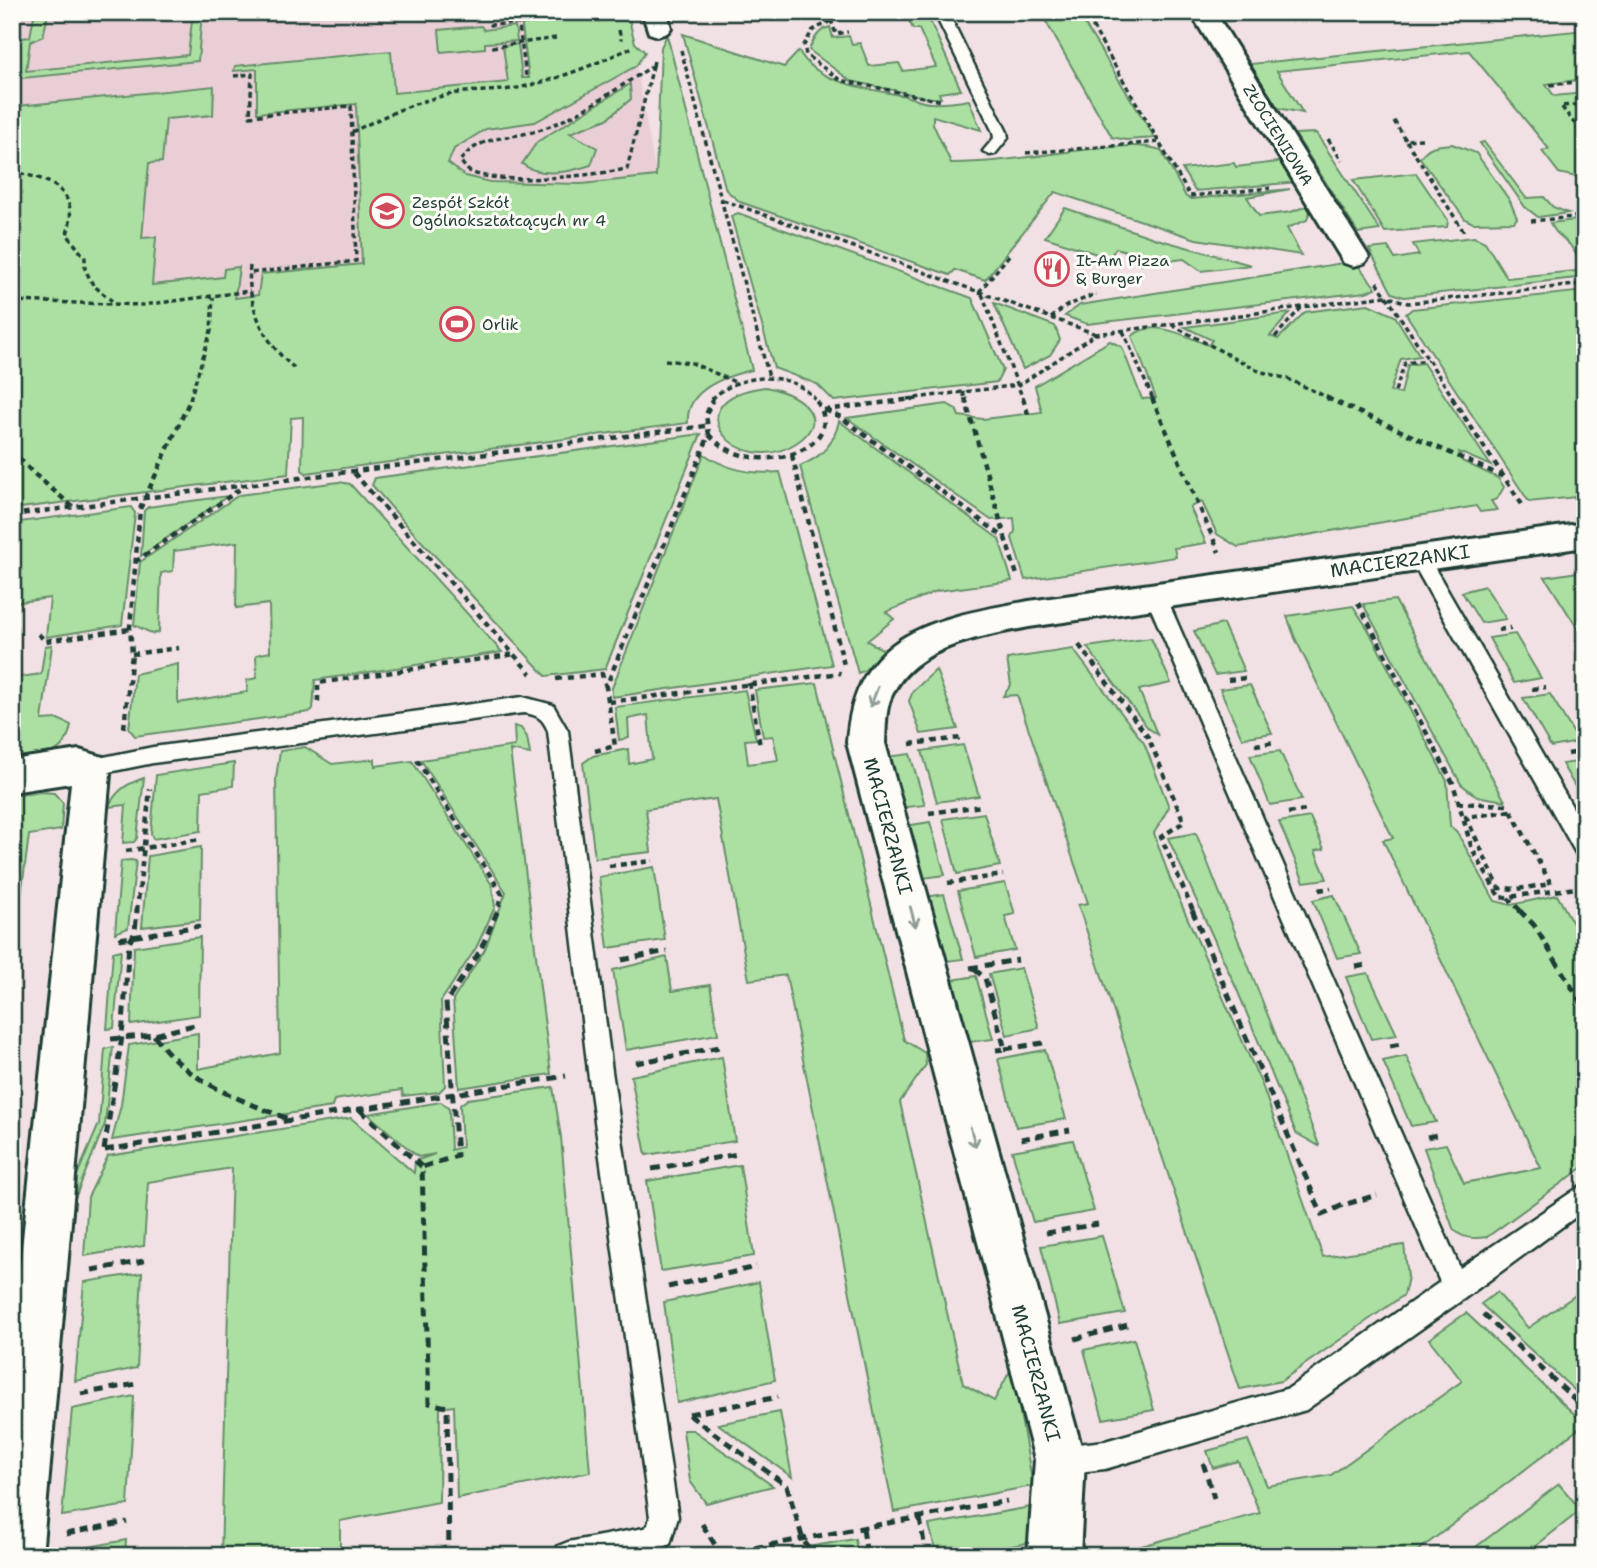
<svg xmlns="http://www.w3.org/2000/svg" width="1597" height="1568" font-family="'Shantell Sans',sans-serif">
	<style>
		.built { fill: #eaced6 }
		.green { fill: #ace0a2; stroke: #668e6b; stroke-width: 2 }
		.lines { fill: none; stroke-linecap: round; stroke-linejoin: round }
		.service-casing { stroke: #1f3d34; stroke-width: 5 }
		.minor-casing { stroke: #1f3d34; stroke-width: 6 }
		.path-far2 { stroke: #1f3d34; stroke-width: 3.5; stroke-dasharray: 5 3.5; stroke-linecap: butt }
		.path-far1 { stroke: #1f3d34; stroke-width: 4.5; stroke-dasharray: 6 5; stroke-linecap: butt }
		.path { stroke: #1f3d34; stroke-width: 5; stroke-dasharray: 9 6; stroke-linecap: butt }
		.service { fill: #fdfcf7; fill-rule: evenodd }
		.minor { fill: #fdfcf7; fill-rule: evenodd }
		.oneway { stroke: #8e9c96 }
		.labels { text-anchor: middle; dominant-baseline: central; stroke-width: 6; stroke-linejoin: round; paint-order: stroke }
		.far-street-label { font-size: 16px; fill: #1f3d34; stroke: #fdfcf7 }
		.far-poi-label { font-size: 16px; fill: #1f3d34; stroke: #fdfcf7; text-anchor: start }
		.street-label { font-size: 19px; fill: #1f3d34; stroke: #fdfcf7 }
	</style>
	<rect width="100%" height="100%" fill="#f2e1e4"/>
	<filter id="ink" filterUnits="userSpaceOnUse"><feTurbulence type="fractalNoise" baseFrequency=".0143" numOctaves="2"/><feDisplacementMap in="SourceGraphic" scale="14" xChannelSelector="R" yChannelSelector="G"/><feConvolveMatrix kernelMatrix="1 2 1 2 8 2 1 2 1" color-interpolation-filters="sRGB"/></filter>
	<g filter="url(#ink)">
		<path class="built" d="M12,12H627L658,187L681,370L219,427L99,313L12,144Z"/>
		<g class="green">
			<path d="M193,12H202L198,61L12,79V39L30,37L34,16L48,15L43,36L30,42L26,71L188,55Z"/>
			<path d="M520,12H627L635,43L645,52L636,66L535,122L486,129L454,149L448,163L465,176L490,182L582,184L656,176L661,47L667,35L752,370C726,376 685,389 688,423L306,473L302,470L303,417L291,418L288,474L12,509V125L18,106L214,86L213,115L166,119L162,162L149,163L142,238L156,237L152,285L223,277L224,269L239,267L235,298L258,295L261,274L362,264L356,104L257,113V69L234,71L235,66L391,51L394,93L508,82L503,46L518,44L522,78H529Z"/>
			<path d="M905,12H926L961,90L939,93L941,98H929L851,81L809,50C813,40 818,30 830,27L833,38L849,36L852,44L860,43L869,66L899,63L903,71L936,67L919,29H913Z"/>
			<path d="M1034,12H1077L1155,138L1126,140L1112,137L1041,13Z"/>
			<path d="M481,26L484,30L515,26L517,41L485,43V48L441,52L439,30Z"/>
			<path d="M1585,30V79L1546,84L1554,96L1585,93V179L1559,173L1542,151L1549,149L1469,51L1277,71L1303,113L1278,108L1250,64Z"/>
			<path d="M683,34L784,67L799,51C817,85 872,89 905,96C914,98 922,103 931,103C944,104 957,102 969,100L981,130L933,116V124L951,163C999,163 1045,154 1091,149C1116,147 1137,143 1161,150L1186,197L1192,199L1290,189L1247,197L1259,216L1291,212L1312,204L1307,220L1287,228L1301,255L1196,239L1055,192L985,280L955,270L950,275L740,202L726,190Z"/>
			<path d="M630,84L631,99L607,119L570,133L597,148L591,165C570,172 541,178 522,164L537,142Z"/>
			<path d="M1316,133L1380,230L1358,233L1295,134Z"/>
			<path d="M1484,142L1526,198L1544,197L1553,207L1568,213L1538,217L1525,207L1480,143Z"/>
			<path d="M1452,144L1476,153L1510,201L1517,218L1514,222L1473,223L1465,219L1420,158C1428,145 1438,145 1452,144Z"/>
			<path d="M1286,161L1299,182L1195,191L1182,169L1234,163L1236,167Z"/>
			<path d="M1416,173L1448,220L1447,227L1385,232L1353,180Z"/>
			<path d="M1065,208L1157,239L1251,265L1201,271L1184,259L1138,264L1139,255L1116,248L1109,258L1045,237Z"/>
			<path d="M738,213L972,298L1003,370L997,382L834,401L817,384L774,368L731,216Z"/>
			<path d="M1585,219V268L1570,245L1556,232L1550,223Z"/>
			<path d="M1474,237L1485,242L1507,278L1585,270V277L1404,297L1392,293L1369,249L1388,247L1395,259L1419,255L1413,244Z"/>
			<path d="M1343,263L1357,264L1376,288L1366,292L1087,324L1065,316L1080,305Z"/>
			<path d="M1585,291V496L1529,502L1406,314L1412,309Z"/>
			<path d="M994,303L1055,326L1060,340L1050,355L1023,369Z"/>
			<path d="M1368,304L1395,316L1420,356L1401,359L1390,391L1401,394L1408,365L1423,363L1491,466L1459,452L1462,461L1498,478L1504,487L1497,499L1491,501L1497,510L1480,512L1476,506L1238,547L1217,534L1202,502L1190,507L1206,543L1174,548L1176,557L1025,580L1012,538L1015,531L1014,518L991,520L847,418L947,404L956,409L959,416L983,419L1042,412L1035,386L1110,341L1122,347L1142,399L1156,398L1132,336C1154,318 1185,336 1208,345L1212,340L1185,327L1290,313L1270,336L1278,339L1305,312Z"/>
			<path d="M765,387C794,391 836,417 796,443C738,481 669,399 765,387Z"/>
			<path d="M839,421L999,539L1012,581L937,591L886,612L894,619L867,641L884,650L864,671L858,673L800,466C822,457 834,444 839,421Z"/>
			<path d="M701,434L605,669L546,676L412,531L372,485L375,478Z"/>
			<path d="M704,454C727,470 752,475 780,472L832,665L612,697V688Z"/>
			<path d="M339,482L350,484L502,652L315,680L313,709L309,712L135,736L129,729L135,674L178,664V703L247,692V680L257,678L256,655L270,652L269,604L236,608L237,542L174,551L173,571L161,573L159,632L153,634L134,625L140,562L239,495Z"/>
			<path d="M228,496L141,556L144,511L148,507Z"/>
			<path d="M131,507L135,513L122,625L46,637L50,598L12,603V523Z"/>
			<path d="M1585,571V640L1545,577Z"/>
			<path d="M1485,586L1506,619L1481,623L1462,592Z"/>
			<path d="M1395,600L1505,801L1476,796L1461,784L1363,604Z"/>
			<path d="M1353,606L1368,629L1447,781L1450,826L1457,832L1495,901L1511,905L1557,895L1585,945V1166L1487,1237C1473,1239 1461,1239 1453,1228L1424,1148L1446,1144L1464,1183L1541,1168L1383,840L1393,838L1295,638L1287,616Z"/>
			<path d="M1223,624L1244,671L1215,675L1194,631Z"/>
			<path d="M1515,634L1541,678L1514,683L1489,638Z"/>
			<path d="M1151,638L1171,683L1139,690L1157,734L1148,728L1087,647Z"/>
			<path d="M52,645L42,720L58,719L71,725C65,759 41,756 12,759V678L41,674L45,646Z"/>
			<path d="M1073,649L1144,743L1169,807L1154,833L1170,879L1262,1085L1323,1257L1404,1245L1408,1277L1404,1295L1281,1381L1240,1389L1078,905L1088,903L1017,695L1003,696L1011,685L1007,659Z"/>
			<path d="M936,670L958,729L921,734L909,701L913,691Z"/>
			<path d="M817,683L904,1040L925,1053L926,1065L900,1102L963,1384L994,1401L1012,1367L1033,1486L894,1512L786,975L749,980L716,799L646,809L651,852L595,858L583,763L593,756L628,749L629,764L652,759L648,715L628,719L629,738L619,740L615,707L745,690L756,739L745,740L748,764L778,760L773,736L763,737L755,690Z"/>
			<path d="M1250,685L1272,733L1242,738L1220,689Z"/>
			<path d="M1550,694L1579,742L1551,747L1523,698Z"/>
			<path d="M514,726L521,728L527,737L530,754L510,750L551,1074L459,1088L453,1000L485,949L506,892L421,760L515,746Z"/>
			<path d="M963,745L979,796L937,802L922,751Z"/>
			<path d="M305,747L332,764L375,759V766L412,761L492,885L495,907L476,948L441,1001L445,1086L439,1092L403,1096L402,1090L334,1100L332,1107L112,1140L121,1105L129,1045L198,1033V1069L280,1053L276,778L280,751Z"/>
			<path d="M1280,751L1302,800L1270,805L1250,755Z"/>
			<path d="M910,754L925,805L899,808L886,757Z"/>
			<path d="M1585,761V804L1562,764Z"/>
			<path d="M234,763L233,786L202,791L201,831L153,839L151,834L156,775Z"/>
			<path d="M144,778L137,838L134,842L123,843L126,805L108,807C117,790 126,784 144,778Z"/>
			<path d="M41,792L54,793L63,803L61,830L29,835L12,964V796Z"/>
			<path d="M984,813L1000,866L957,874L943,819Z"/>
			<path d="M1310,817L1324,849L1315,851L1327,879L1304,882L1279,822Z"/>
			<path d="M930,822L945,875L917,879L905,826Z"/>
			<path d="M1196,833L1319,1145V1146L1296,1133L1238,992L1168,838Z"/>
			<path d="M201,847L200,920L142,927L148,856Z"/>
			<path d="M131,860L136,861L128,928L115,933L121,861Z"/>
			<path d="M654,867L665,940L608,948L599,877Z"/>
			<path d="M1005,883L1015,914L1005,916L1015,950L976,957L958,891Z"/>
			<path d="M944,894L963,959L940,962L925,897Z"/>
			<path d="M1334,895L1361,954L1337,958L1313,900Z"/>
			<path d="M200,937L199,1015L131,1025L134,947Z"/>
			<path d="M121,950L114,1028L107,1029L113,952Z"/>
			<path d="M667,957L672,991L710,985L718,1034L626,1050L613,970Z"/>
			<path d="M1021,968L1039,1028L1007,1035L989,974Z"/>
			<path d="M1368,973L1397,1035L1371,1039L1346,977Z"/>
			<path d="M976,976L993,1039L962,1043L947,981Z"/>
			<path d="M113,1047L105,1124L75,1198L69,1260L63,1261L69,1194L99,1124L105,1049Z"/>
			<path d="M1045,1050L1066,1119L1016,1127L998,1059Z"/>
			<path d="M1406,1056L1436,1122L1411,1126L1383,1061Z"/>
			<path d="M722,1057L735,1141L646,1155L631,1076Z"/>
			<path d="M553,1087L561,1137L590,1472L457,1498L454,1406L440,1408L439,1502L340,1521V1556H221L232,1168L148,1182L144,1246L84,1256L88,1197L108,1156L351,1118L414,1173L415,1161L435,1154L418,1157L368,1114L441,1102L449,1109L451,1150L462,1147L460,1105L468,1099Z"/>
			<path d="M1073,1140L1094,1211L1033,1222L1012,1151Z"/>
			<path d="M740,1165L754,1256L661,1271L647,1181Z"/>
			<path d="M1102,1236L1125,1313L1060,1324L1041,1246Z"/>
			<path d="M142,1273L137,1368L75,1381L84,1282Z"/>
			<path d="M759,1282L775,1380L677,1403L664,1302Z"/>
			<path d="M1583,1290L1585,1291V1400L1481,1304L1497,1292L1528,1328Z"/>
			<path d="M1466,1313L1585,1424L1411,1556H1141L1138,1547L1260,1513L1238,1461L1213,1468L1207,1451L1248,1440L1267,1486L1331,1475L1462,1381L1429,1339Z"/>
			<path d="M1134,1339L1154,1410L1103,1419L1084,1350Z"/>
			<path d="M134,1396L128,1505L62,1516L72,1409Z"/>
			<path d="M780,1412L792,1477L718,1424Z"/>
			<path d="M693,1430L773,1486L706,1503L690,1481L683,1430Z"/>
			<path d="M1559,1484L1581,1510L1523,1556H1464Z"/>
			<path d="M1031,1507L1032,1542L960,1556H937L929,1525Z"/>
			<path d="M855,1539L858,1556H755Z"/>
			<path d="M126,1540L125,1556H62V1552Z"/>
		</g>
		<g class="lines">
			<g class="service-casing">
				<g id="service">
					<path d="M934,12H948L1007,132L1008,138L995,154L990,155L983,151L994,138L993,132Z"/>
					<path d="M1419,551L1426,553L1585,829V858L1577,855L1410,558L1412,553Z"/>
					<path d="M1156,590L1163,592L1166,597L1460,1268L1585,1183V1210L1465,1298L1306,1410L1105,1469L1060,1474L1050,1470L1046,1460L1050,1450L1060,1446L1105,1441L1289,1388L1440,1282L1146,597L1149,592Z"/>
					<path d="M523,697L553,705L568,731L612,1071L678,1517L670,1544L646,1556H554L558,1546L568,1542L644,1528L648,1525L650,1517L588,1071L548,731C543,718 536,714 523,713L153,763L89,776L82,774L79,768L82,762L89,760L153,747Z"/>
				</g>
			</g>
			<g class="minor-casing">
				<g id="minor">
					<path d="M642,12H667L671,28L667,33L658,36L649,33Z"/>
					<path d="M1190,12H1215L1369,257L1364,263L1354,266L1344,263Z"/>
					<path d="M1585,523V547L1029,627C981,637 916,645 892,695C885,709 886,728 885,743L1085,1460L1080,1556H1028L1035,1460L847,743C854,631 936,618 1029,601Z"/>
					<path d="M79,750L103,757L110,774L42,1556H12V1343L71,783L12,792V760Z"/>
				</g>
			</g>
			<g class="path-far2">
				<path d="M517,12L526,76"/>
				<path d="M828,12L836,34L848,32"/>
				<path d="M1084,12L1190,196L1270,188"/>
				<path d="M831,21L813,30L804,45L806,55L840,80L942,101"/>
				<path d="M489,25L556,21"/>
				<path d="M619,30L621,40"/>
				<path d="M492,47L556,38"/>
				<path d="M681,50L769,377"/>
				<path d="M653,66L627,169C593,175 502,186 471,172C466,170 464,165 460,161C478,137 502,139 528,133C574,122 614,89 653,66Z"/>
				<path d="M653,66L654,60"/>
				<path d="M234,76L252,74L250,116L351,106L356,261L249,273"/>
				<path d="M1550,85L1585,81"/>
				<path d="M1585,104L1561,106L1585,137"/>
				<path d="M1394,121L1406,140"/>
				<path d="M352,132C386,115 420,99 458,93C479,90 501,92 522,87C561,79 597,63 633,47"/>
				<path d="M1328,139L1342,161"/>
				<path d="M1422,139L1406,140L1464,232"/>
				<path d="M1026,153L1160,142"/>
				<path d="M12,172C49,178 81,190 67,234L85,258V269L93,285L112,301"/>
				<path d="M723,200L1096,334"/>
				<path d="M1531,221L1585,216"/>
				<path d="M250,266C246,305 266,347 297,370"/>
				<path d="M1377,282L1454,399"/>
				<path d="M979,292L1010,254"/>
				<path d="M982,294L1023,399"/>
				<path d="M12,301L143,305L250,291"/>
				<path d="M1051,318L1066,306L1096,294"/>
				<path d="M1172,325L1259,371L1288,379L1331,399"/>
				<path d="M1123,331L1153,399"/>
				<path d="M1275,337L1301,308"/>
				<path d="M665,360L692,363L735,382"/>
				<path d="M1395,391L1405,363L1428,360"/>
				<path d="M963,392L965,399"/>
				<path d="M190,399L211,331L213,297"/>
				<path d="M712,399C738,373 790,369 815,399"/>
				<path d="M907,399L1019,385L1096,334L1386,296L1408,303L1585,284"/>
			</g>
			<g class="path-far1">
				<path d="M965,398L1005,537"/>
				<path d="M1023,398L1028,414"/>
				<path d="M1152,398L1219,552"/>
				<path d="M1327,398L1504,477"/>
				<path d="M1452,398L1523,506"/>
				<path d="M824,410L921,398"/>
				<path d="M825,410L839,416L1005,538L1018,578"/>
				<path d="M709,435C756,485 855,446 814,398"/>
				<path d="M709,435L706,415L713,398"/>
				<path d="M12,450L32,472L73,507"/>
				<path d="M792,455L844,665"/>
				<path d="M354,473L531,674"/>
				<path d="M12,515L705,426"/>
				<path d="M135,562L243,487"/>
				<path d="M1358,603L1453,783L1472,849L1500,898L1585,887"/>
				<path d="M1498,630L1511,628"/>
				<path d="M38,634L46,641L130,629"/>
				<path d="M1079,645L1148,737L1184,822L1161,837L1193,911"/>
				<path d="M132,654L179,648"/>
				<path d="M556,679L602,674L606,687"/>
				<path d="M1228,680L1247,678"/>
				<path d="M749,683L760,746"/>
				<path d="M1532,689L1546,687"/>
				<path d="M318,702V683L516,654"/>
				<path d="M609,702L841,673"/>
				<path d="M124,728L132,654L130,627L140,509L191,398"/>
				<path d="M910,744L961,738"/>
				<path d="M1255,745L1276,742"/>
				<path d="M595,751L615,746L606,687L709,435"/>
				<path d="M1568,754L1585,751"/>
				<path d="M417,760L502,894L497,911"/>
				<path d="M1457,803L1508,805"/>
				<path d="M1511,811L1551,884L1517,889L1499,888L1466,817Z"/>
				<path d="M929,813L982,806"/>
				<path d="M1288,813L1306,810"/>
				<path d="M126,851L201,839"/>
				<path d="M609,866L653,861"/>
				<path d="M948,883L1003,875"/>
				<path d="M1319,890L1331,888"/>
				<path d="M1508,898L1521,911"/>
				<path d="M137,911L150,789"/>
			</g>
			<g class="path">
				<path d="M1192,910L1322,1215L1343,1205L1377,1195"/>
				<path d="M1519,910L1534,925L1585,1009"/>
				<path d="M119,939L200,926"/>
				<path d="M622,960L667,951"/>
				<path d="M1356,967L1366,965"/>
				<path d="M970,968L1018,960"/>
				<path d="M974,969L985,978L1005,1049L996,1050"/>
				<path d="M154,1035C187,1083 239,1099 291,1120"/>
				<path d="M111,1039L154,1035L198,1024"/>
				<path d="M1390,1046L1401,1044"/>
				<path d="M1005,1049L1043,1043"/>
				<path d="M636,1063L720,1047"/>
				<path d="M360,1110L422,1167"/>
				<path d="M1427,1137L1441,1134"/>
				<path d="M1021,1139L1070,1130"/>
				<path d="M104,1150L122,1037L129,943L135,932L137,910"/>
				<path d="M105,1150L566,1076"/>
				<path d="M652,1169L738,1154"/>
				<path d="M1046,1233L1098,1224"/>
				<path d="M92,1270L144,1261"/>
				<path d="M668,1287L756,1267"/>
				<path d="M1483,1314L1585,1409"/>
				<path d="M1075,1339L1128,1325"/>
				<path d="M81,1394L136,1384"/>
				<path d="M689,1414L778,1397"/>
				<path d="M689,1415L787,1486L803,1540L815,1556"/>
				<path d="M1203,1463L1214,1498"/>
				<path d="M920,1518L926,1556"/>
				<path d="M702,1524L722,1556"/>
				<path d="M863,1529L867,1556"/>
				<path d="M66,1534L127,1522"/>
				<path d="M449,1556L447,1407L429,1403L422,1167L457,1156L446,1002L480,951L498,910"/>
				<path d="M710,1556L1007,1501"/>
			</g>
			<use href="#service" class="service"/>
			<use href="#minor" class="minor"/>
		</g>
		<defs><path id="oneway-shaft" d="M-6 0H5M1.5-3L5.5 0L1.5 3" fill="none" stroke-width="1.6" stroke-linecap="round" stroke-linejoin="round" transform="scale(1.75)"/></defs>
		<g class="oneway">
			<use href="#oneway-shaft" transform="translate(874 697) rotate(111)"/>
			<use href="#oneway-shaft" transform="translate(913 917) rotate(75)"/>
			<use href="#oneway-shaft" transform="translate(973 1137) rotate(75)"/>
		</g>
	</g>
	<defs>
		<g id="school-ring" transform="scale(1.75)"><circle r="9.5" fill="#fdfcf7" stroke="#d1495b" stroke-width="1.5"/><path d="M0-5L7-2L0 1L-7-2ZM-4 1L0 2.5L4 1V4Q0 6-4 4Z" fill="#d1495b"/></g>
		<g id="restaurant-ring" transform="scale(1.75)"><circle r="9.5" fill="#fdfcf7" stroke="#d1495b" stroke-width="1.5"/><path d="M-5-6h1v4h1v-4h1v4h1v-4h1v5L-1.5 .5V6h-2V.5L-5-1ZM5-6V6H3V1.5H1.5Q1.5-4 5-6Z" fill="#d1495b"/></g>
		<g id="stadium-ring" transform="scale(1.75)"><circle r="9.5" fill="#fdfcf7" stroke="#d1495b" stroke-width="1.5"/><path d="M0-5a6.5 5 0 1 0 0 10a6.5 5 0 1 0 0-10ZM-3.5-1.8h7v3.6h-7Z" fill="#d1495b"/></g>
	</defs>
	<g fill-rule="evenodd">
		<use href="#school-ring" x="387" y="211"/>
		<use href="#restaurant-ring" x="1052" y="269"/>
		<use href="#stadium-ring" x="457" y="324"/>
	</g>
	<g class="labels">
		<g class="far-street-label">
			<text transform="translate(1278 135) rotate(58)">ZŁOCIENIOWA</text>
		</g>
		<g class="far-poi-label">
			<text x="412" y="202">Zespół Szkół<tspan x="412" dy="18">Ogólnokształcących nr 4</tspan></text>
			<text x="1076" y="260">It-Am Pizza<tspan x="1076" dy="18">&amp; Burger</tspan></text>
			<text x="482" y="324">Orlik</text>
		</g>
		<g class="street-label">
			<text transform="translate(1400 561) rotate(-8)">MACIERZANKI</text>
			<text transform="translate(888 826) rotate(75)">MACIERZANKI</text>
			<text transform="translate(1036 1373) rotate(75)">MACIERZANKI</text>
		</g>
	</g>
	<rect width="1597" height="1568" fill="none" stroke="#fdfcf7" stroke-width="42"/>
	<rect x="21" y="21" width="1555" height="1526" fill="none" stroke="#1f3d34" stroke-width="2.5" filter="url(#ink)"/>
</svg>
